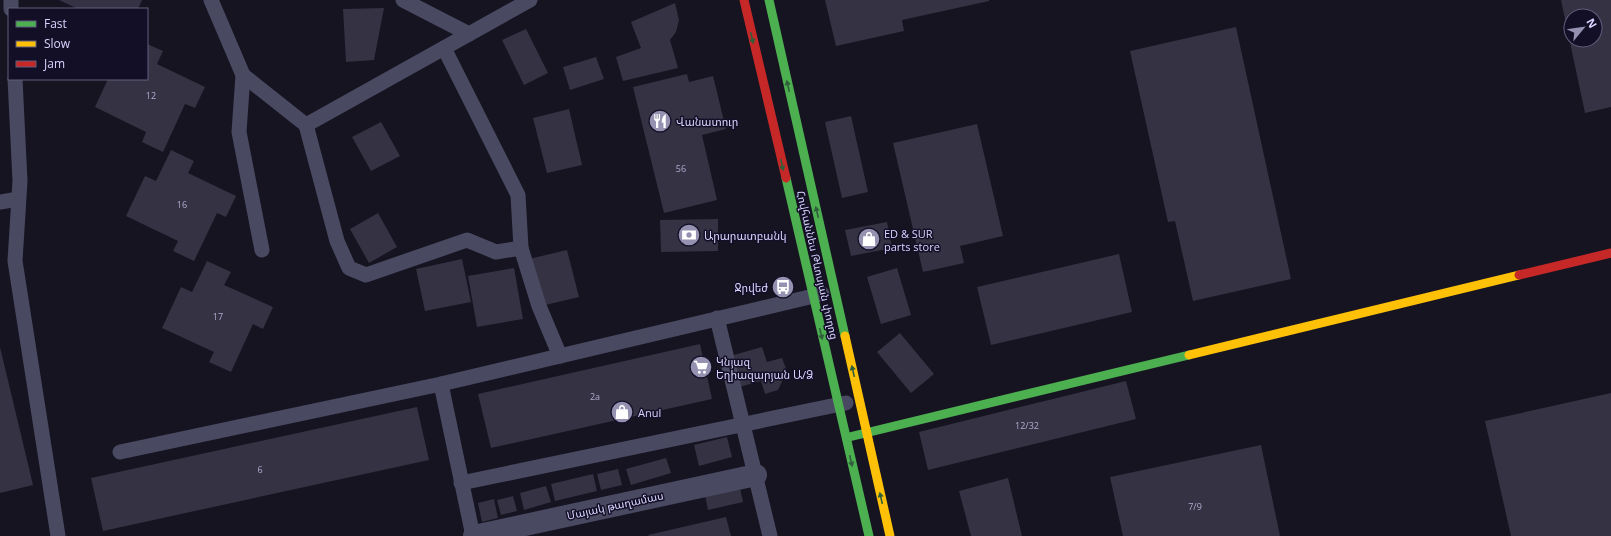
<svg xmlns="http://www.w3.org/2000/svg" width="1611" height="536" font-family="'Open Sans','Noto Sans Armenian',sans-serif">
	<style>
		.building { fill: #343243; fill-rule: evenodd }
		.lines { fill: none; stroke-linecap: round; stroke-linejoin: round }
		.lane { stroke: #4a4962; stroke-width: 15 }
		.street { stroke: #4a4962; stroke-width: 22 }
		.fast { stroke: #4caf50; stroke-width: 9 }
		.slow { stroke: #ffc107; stroke-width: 9 }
		.jam { stroke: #c62828; stroke-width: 9 }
		.oneway { fill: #305f3b }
		.labels { text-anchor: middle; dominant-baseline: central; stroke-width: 3; stroke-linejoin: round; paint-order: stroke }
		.number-label { font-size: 9px; fill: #b0acd0 }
		.poi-label { font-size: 11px; fill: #d9d4ff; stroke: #130f26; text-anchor: start }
		.street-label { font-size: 11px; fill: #d9d4ff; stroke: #130f26 }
	</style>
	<rect width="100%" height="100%" fill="#161421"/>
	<g class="building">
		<path d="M59,0H142L138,9H78Z"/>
		<path d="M825,0H989V1L902,20L904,31L836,46Z"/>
		<path d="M1561,0H1611V107L1585,113ZM1571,16H1595V40H1571Z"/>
		<path d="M675,3L679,20L676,32L670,40L678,68L623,81L616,57L641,48L631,22Z"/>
		<path d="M384,8L374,60L346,62L343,9Z"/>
		<path d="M1236,27L1291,279L1193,301L1175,221L1168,222L1130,51Z"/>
		<path d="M526,29L548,73L524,85L502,40Z"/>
		<path d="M147,44L163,51L157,64L205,87L195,108L185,104L163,152L142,142L146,132L95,107L108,79H147Z"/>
		<path d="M596,57L604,79L570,90L563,67Z"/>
		<path d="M687,74L689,82L713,76L726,129L702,135L717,200L664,213L633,87Z"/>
		<path d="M569,109L582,165L547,173L533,118Z"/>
		<path d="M851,116L868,192L842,198L825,122Z"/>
		<path d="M381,122L400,156L371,171L352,137Z"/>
		<path d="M977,124L1003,236L960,246L964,263L923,272L893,143Z"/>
		<path d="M171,150L194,161L188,173L236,196L226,217L217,213L194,261L173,251L178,241L126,216L145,176L156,181Z"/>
		<path d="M378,213L397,247L369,263L350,229Z"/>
		<path d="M718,219V251L661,252L660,220Z"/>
		<path d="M887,222L892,248L851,256L845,230Z"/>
		<path d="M567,250L579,297L541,306L529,259Z"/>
		<path d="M1119,254L1132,312L991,345L977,287Z"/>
		<path d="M462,259L471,302L425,311L416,269Z"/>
		<path d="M207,261L231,272L224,285L273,307L263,329L253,324L231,372L209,362L214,352L162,328L181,287L192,292Z"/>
		<path d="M514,268L523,319L477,327L468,276Z"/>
		<path d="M897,268L911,315L881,324L867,277Z"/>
		<path d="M900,333L934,374L911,393L877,352Z"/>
		<path d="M700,344L712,399L491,448L478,394Z"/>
		<path d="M0,347L33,485L0,493Z"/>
		<path d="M762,347L767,362L782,358L787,371L778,390L765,394L761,381L739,387L730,356Z"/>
		<path d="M1126,381L1136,419L928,470L919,432Z"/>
		<path d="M1611,393V536H1511L1485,421Z"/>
		<path d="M417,407L429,460L103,531L91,478Z"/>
		<path d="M727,437L732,457L699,466L694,445Z"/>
		<path d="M1261,445L1280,536H1123L1110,477Z"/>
		<path d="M666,458L671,473L631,485L626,469Z"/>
		<path d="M618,469L622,485L601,490L597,474Z"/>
		<path d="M593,474L597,491L555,501L551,484Z"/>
		<path d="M1008,478L1022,536H971L959,491Z"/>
		<path d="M546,486L551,502L524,510L520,493Z"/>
		<path d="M740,488L743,502L708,510L705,495Z"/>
		<path d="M513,496L517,511L501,515L497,500Z"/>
		<path d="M494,499L498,518L482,522L478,503Z"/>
		<path d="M726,517L731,536H649L648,535Z"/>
	</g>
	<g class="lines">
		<g class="lane">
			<path d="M11,0V9"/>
			<path d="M211,0L243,75L306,125L530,0"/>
			<path d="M403,0L469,34"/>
			<path d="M243,75L239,132L262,250"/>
			<path d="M15,79L20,181L15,261L58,536"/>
			<path d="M306,125L337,241L349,268L366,275L467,240L496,252L521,248L518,195L444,48"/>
			<path d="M0,202L18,199"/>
			<path d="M521,248L539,306L560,356"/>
			<path d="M717,318L770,536"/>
			<path d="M120,452L441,384"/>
			<path d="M461,483L846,403"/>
			<path d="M473,536L441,384L822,294"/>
		</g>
		<path class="street" d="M474,536L756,475"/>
		<g class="fast">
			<path d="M769,0L845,336"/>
			<path d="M786,178L869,536"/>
			<path d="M849,437L1189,355"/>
		</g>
		<g class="slow">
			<path d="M845,336L890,536"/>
			<path d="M1189,355L1519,275"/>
		</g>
		<g class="jam">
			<path d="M744,0L786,178"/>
			<path d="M1519,275L1611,253"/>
		</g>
	</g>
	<defs><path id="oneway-solid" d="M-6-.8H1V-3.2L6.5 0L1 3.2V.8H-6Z"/></defs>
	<g class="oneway">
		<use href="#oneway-solid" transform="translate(752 38) rotate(77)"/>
		<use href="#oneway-solid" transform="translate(788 86) rotate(-103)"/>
		<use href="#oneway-solid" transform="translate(782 165) rotate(77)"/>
		<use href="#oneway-solid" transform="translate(817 212) rotate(-103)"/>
		<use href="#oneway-solid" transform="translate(821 334) rotate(77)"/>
		<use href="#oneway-solid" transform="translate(853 371) rotate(-103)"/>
		<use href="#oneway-solid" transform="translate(851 461) rotate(77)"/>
		<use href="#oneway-solid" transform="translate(881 498) rotate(-103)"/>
	</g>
	<defs>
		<g id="restaurant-disc" transform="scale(1.15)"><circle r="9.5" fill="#9591b1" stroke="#130f26"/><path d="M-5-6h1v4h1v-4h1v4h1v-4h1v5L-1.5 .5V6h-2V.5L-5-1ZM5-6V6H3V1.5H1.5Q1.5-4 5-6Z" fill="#fff"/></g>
		<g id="bank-disc" transform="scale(1.15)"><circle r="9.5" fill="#9591b1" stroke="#130f26"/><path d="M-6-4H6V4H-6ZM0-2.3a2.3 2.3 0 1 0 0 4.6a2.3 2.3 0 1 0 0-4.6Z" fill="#fff"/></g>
		<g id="shop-disc" transform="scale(1.15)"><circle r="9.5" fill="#9591b1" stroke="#130f26"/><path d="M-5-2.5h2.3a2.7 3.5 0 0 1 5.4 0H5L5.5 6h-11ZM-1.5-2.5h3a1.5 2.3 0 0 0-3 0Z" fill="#fff"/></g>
		<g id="bus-disc" transform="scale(1.15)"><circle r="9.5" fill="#9591b1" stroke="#130f26"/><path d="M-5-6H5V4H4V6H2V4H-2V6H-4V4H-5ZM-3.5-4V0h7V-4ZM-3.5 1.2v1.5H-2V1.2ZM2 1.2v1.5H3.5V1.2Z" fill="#fff"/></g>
		<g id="supermarket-disc" transform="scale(1.15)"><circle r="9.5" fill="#9591b1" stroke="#130f26"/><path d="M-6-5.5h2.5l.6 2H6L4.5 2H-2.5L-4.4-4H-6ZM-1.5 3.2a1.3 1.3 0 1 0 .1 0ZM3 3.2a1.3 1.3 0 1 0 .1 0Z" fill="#fff"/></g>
	</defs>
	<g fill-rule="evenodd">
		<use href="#restaurant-disc" x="660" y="121"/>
		<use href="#bank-disc" x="689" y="235"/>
		<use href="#shop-disc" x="869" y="239"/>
		<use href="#bus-disc" x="783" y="287"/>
		<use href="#supermarket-disc" x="701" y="367"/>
		<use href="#shop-disc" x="622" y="412"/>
	</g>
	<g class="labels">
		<g class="number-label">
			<text x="151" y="95">12</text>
			<text x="681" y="168">56</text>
			<text x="182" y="204">16</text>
			<text x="218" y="316">17</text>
			<text x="595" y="396">2a</text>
			<text x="1027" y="425">12/32</text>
			<text x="260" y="469">6</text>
			<text x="1195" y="506">7/9</text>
		</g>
		<g class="poi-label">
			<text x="676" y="121">Վանատուր</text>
			<text x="884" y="233">ED &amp; SUR<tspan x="884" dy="13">parts store</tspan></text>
			<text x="704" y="235">Արարատբանկ</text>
			<text x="768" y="287" text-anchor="end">Ջրվեժ</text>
			<text x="716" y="361">Կնյազ<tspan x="716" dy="13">Եղիազարյան Ա/Ձ</tspan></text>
			<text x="638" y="412">Anul</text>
		</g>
		<g class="street-label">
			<text transform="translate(818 265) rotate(77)">Հովհաննես Թևոսյան փողոց</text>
			<text transform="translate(615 505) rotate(-12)">Մայակ թաղամաս</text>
		</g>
	</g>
	<rect x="8" y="8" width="140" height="72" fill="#130f26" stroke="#625e7d"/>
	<rect x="16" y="21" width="20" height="6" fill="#4caf50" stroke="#625e7d"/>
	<text x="44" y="28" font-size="12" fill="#d9d4ff">Fast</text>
	<rect x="16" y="41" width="20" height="6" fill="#ffc107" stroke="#625e7d"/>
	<text x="44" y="48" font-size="12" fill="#d9d4ff">Slow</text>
	<rect x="16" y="61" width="20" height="6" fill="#c62828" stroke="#625e7d"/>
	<text x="44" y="68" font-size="12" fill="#d9d4ff">Jam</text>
	<g transform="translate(1583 28) rotate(61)"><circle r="19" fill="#130f26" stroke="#625e7d"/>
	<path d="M0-3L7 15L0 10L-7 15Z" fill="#9591b1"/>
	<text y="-6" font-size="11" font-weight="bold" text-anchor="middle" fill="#d9d4ff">N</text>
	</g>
</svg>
